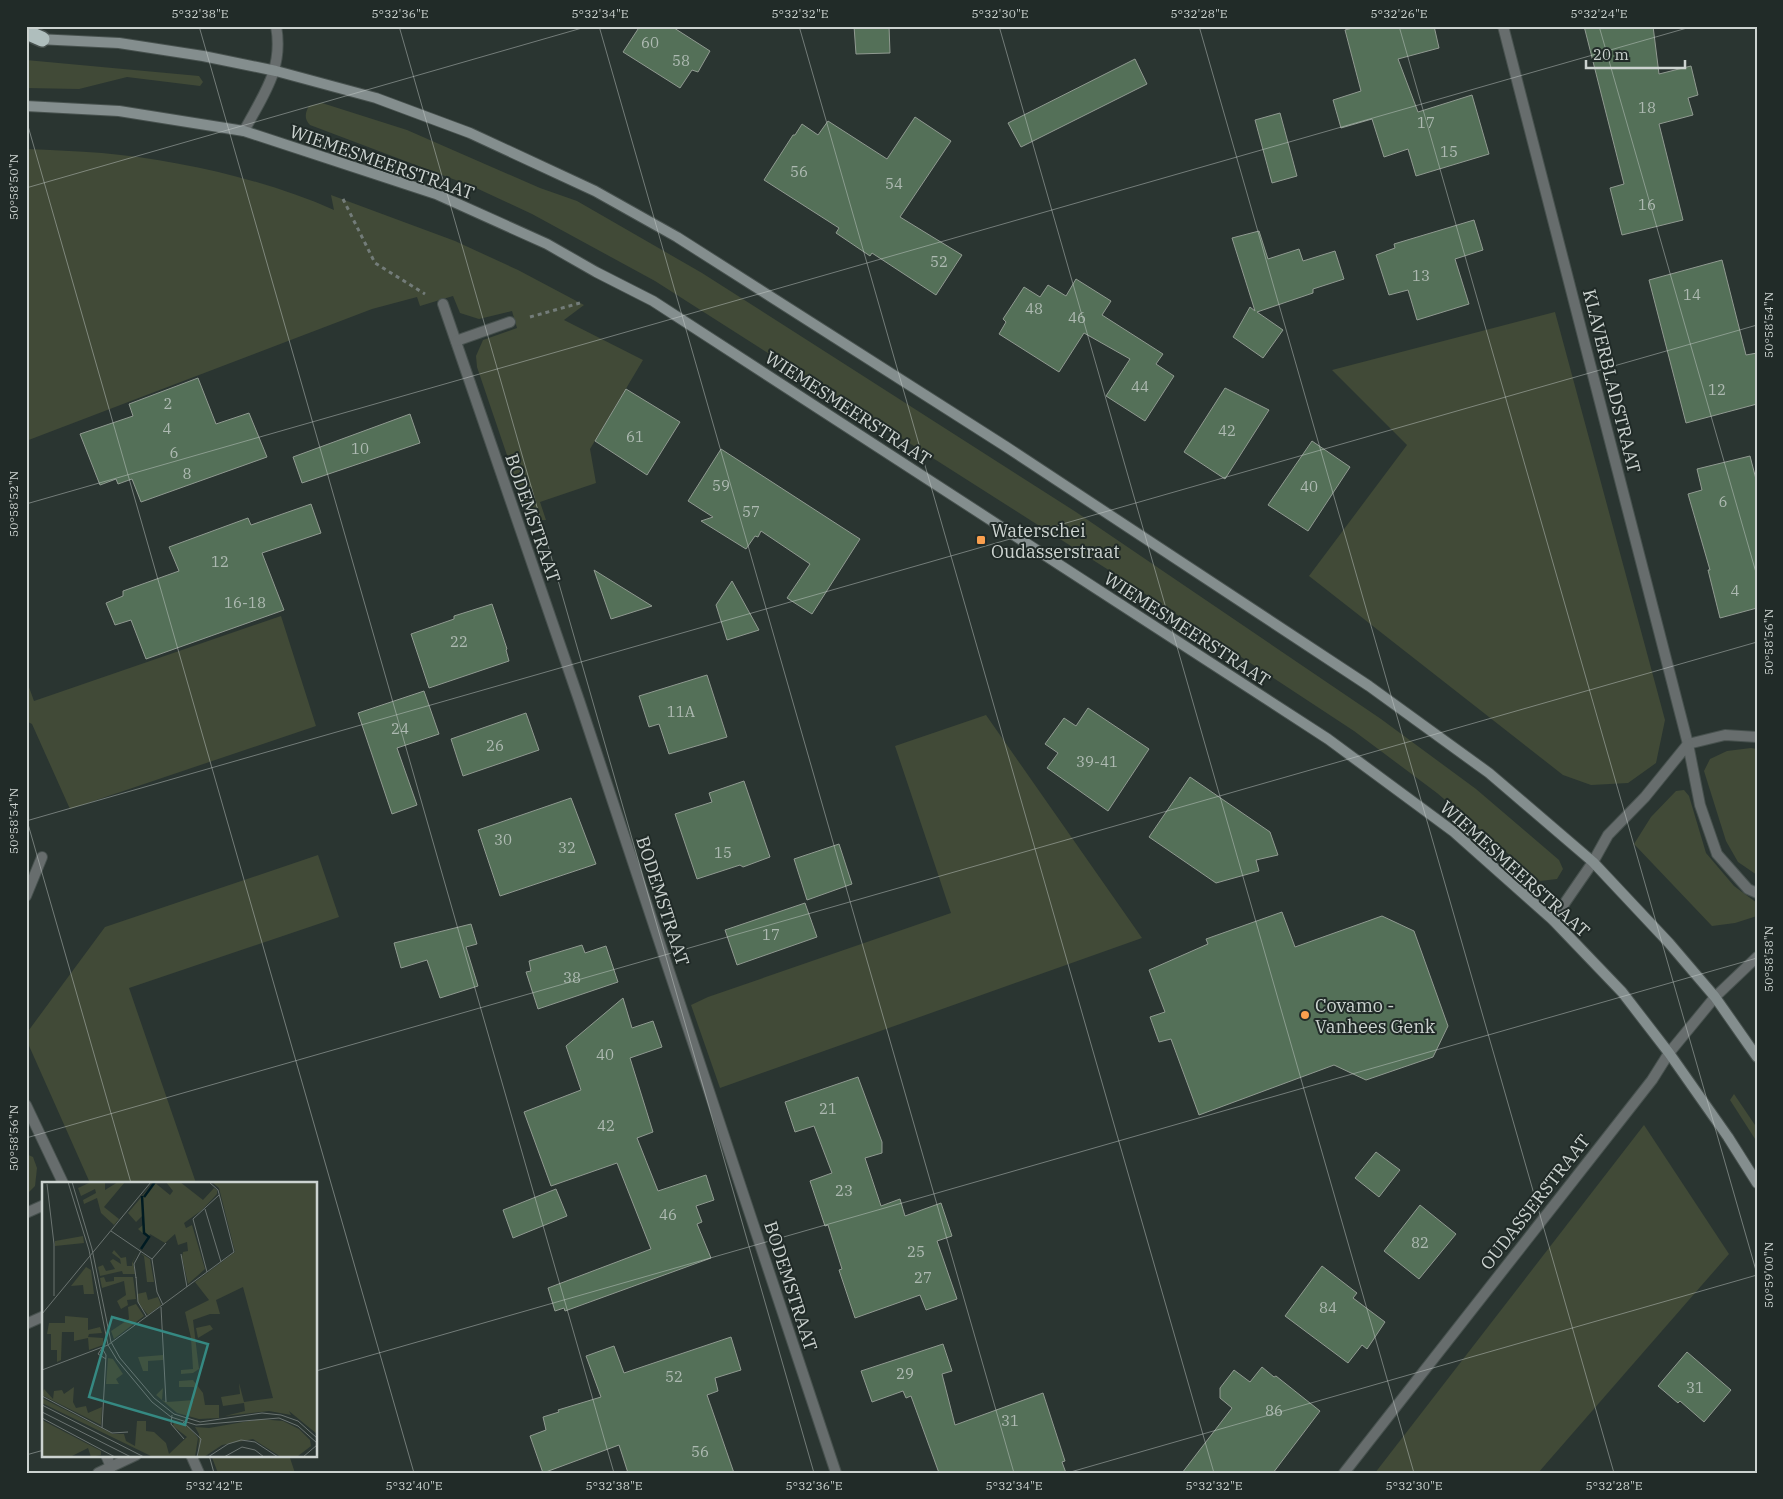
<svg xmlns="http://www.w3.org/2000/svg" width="1783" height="1499" font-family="'IBM Plex Serif',serif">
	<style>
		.green { fill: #414a37 }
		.building { fill: #547058; stroke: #909a91 }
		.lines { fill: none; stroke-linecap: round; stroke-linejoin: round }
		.lane-casing { stroke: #47514e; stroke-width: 12 }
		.street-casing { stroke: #47514e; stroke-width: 12 }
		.secondary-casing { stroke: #47514e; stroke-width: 12 }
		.highway-casing { stroke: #47514e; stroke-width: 18 }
		.path { stroke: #737c79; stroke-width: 3; stroke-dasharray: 4 4; stroke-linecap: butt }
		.lane { stroke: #676d6d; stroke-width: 10 }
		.street { stroke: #676d6d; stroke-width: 10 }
		.secondary { stroke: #848e8e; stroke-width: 10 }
		.highway { stroke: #afbebd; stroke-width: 15 }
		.ticks { fill: none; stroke: #ccd3d0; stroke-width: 1; stroke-opacity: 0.45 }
		.poi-dot { fill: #fa9f4e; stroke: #212b28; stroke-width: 2 }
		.labels { text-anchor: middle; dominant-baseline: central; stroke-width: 4; stroke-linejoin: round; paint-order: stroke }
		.number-label { font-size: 15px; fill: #aebab2 }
		.street-label { font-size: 18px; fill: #ccd3d0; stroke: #212b28 }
		.poi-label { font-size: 18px; fill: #ccd3d0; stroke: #212b28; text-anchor: start }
		.inset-river { fill: none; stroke: #001b22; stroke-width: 2.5 }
		.inset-road { fill: none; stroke: #6b7471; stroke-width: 1 }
		.view { fill: #358982; fill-opacity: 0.15; stroke: #358982; stroke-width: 2.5 }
		.inset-edge { fill: none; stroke: #ccd3d0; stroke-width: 2.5 }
		.neatline { fill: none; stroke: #ccd3d0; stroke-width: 2 }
		.ticks-label { font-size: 12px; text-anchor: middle; fill: #ccd3d0 }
	</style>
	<rect width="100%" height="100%" fill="#2a3531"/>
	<g class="green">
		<path d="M26,60L199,76L203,82L200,86L127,77L79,89L26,88Z"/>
		<path d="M322,103L407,130L540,188L577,201L702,273L1076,512L1381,719L1476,789L1559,860L1563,869L1557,879L1540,881L1437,793L1354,731L1118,576L655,281L532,214L474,187L310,125C304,119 305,113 309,106Z"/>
		<path d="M26,149C52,150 77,151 102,153C178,160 264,179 334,210L331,195L455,241L518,270L584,305L564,320L643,360L590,449L596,483L540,502L546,520H529L477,367L476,356L483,340L517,328L512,311L479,319L460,313L453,296L420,306L417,297L372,309L26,441Z"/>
		<path d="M1555,312L1665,720L1656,763L1628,783L1591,785L1563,775L1309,576L1407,445L1332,370Z"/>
		<path d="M281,616L316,726L70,809L32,724L26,721V679L34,701Z"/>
		<path d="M986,715L1142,938L720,1088L691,1005L708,997L951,913L895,746Z"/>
		<path d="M1751,748L1757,749V875L1738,862L1726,841L1704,771L1710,759L1727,751Z"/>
		<path d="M1684,790L1689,796L1706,853L1734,886L1757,903V916L1735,923L1712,926L1634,844L1651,817L1676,791Z"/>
		<path d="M318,855L339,917L129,988L196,1183H90L26,1039V1034L105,927Z"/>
		<path d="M1734,1094L1757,1128V1142L1730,1100Z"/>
		<path d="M1644,1125L1729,1254L1538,1473H1375Z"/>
		<path d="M26,1154L33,1157L37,1168L35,1186L26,1195Z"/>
		<path d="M211,1455H289L295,1473H218Z"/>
	</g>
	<g class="building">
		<path d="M640,26H671L710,51L698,72L692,70L680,88L623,52Z"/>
		<path d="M854,26H889L890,53L856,54Z"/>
		<path d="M1360,26H1434L1439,48L1398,59L1418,112L1472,95L1489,154L1416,176L1408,149L1384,157L1372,119L1341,128L1333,100L1361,91L1345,30Z"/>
		<path d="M1584,26H1653L1659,74L1691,66L1698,95L1688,98L1693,115L1659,124L1683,220L1622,235L1610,188L1624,184Z"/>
		<path d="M1135,59L1147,84L1021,147L1008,123Z"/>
		<path d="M1280,113L1297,176L1272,183L1255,120Z"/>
		<path d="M915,117L951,141L900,217L962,255L936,295L872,253L870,256L836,233L839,228L764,180L793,135H795L802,124L818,135L828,121L887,159Z"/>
		<path d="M1474,220L1483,250L1455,259L1469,304L1417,320L1408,290L1389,295L1376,255L1395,248L1394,244Z"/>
		<path d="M1259,231L1268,259L1299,249L1303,261L1335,251L1344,279L1313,289V293L1257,312L1283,330L1263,358L1233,337L1250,307L1255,311L1232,238Z"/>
		<path d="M1722,260L1746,355L1757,353V404L1686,423L1649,280Z"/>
		<path d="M1076,279L1111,301L1102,315L1163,354L1156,364L1174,376L1145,421L1106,396L1130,359L1084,333L1059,372L999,334L1006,322L1003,319L1024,287L1040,297L1048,285L1066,296Z"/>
		<path d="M198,378L216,424L249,413L267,457L141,502L132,479L118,484L116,479L100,485L80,434L133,416L129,404Z"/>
		<path d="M1225,388L1269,410L1225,479L1184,452Z"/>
		<path d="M626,389L680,422L647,475L595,441Z"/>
		<path d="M410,414L420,443L302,483L293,457Z"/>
		<path d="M1312,441L1350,467L1308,531L1268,505Z"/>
		<path d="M721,449L860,539L812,614L787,598L810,564L761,531L758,537L755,536L746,549L701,521L713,517L688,501Z"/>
		<path d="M1750,456L1757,483V608L1720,618L1708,570H1710L1688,494L1702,490L1697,469Z"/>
		<path d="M311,504L321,533L262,553L284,610L146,659L131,620L115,625L106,603L123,596V591L179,571L169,547L248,518L251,525Z"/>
		<path d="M594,570L652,606L611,619Z"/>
		<path d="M732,581L759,630L727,640L716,605Z"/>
		<path d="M492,604L507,649L506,650L509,661L429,688L411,634L454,619V616Z"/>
		<path d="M707,675L727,737L669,754L659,724L649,727L639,696Z"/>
		<path d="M424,691L439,734L397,748L417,805L392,814L358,713Z"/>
		<path d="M1088,708L1149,749L1108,811L1047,768L1058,753L1045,744L1064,718L1076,726Z"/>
		<path d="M526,713L539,750L463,776L451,739Z"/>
		<path d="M1190,777L1270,832L1278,855L1256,860L1259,871L1216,883L1149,837Z"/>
		<path d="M744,781L770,857L743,867L740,865L697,879L675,814L712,802L709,793Z"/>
		<path d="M571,798L596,864L500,896L478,830Z"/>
		<path d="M839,844L852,884L807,900L794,859Z"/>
		<path d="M805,903L817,937L737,965L725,930Z"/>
		<path d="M1282,912L1295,947L1382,916L1414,931L1448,1026L1433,1057L1366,1080L1334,1065L1199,1115L1171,1039L1159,1042L1150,1017L1165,1012L1149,970L1208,944L1206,939Z"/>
		<path d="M471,924L477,944L466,947L478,986L440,998L427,960L401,968L394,943Z"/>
		<path d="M582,945L585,953L606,946L618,982L538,1009L526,972L531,971L529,961Z"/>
		<path d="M623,998L632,1028L653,1021L662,1047L630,1058L653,1132L637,1138L658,1191L706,1175L714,1200L696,1206L702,1222L697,1224L711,1258L565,1311L564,1308L555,1311L548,1288L651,1249L617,1163L551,1186L524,1112L581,1090L566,1046Z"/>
		<path d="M858,1077L882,1142V1153L865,1158L881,1206L900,1199L905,1216L941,1203L952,1236L937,1241L957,1299L926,1310L920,1295L855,1318L839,1270L842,1269L828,1225L825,1226L810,1181L832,1173L814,1126L795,1132L785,1102Z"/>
		<path d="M1376,1152L1400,1170L1379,1197L1355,1178Z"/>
		<path d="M556,1189L567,1216L513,1238L503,1210Z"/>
		<path d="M1420,1205L1456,1234L1419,1279L1384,1251Z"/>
		<path d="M1322,1266L1357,1293L1353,1298L1385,1322L1367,1349L1362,1345L1348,1363L1285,1316Z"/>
		<path d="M731,1337L741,1370L715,1378L718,1391L707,1395L734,1473H628L619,1445L543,1473L530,1436L546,1430L543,1417L559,1412L558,1410L601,1397L586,1356L614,1346L624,1373Z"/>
		<path d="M943,1344L952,1371L942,1374L955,1425L1043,1393L1065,1461L1062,1462L1066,1473H939L911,1396L906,1398L903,1391L872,1402L861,1371Z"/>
		<path d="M1687,1352L1731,1390L1704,1422L1680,1401L1678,1403L1658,1386Z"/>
		<path d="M1262,1367L1274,1377L1276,1376L1320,1411L1273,1473H1182L1232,1408L1220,1398V1388L1234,1370L1250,1382Z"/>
	</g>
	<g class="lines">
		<g class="lane-casing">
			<g id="lane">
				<path d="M26,896L42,857"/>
				<path d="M26,1105L63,1183"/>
				<path d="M26,1213L44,1205"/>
				<path d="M26,1324L44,1316"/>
				<path d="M106,1455L111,1467"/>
				<path d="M191,1455L199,1473"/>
				<path d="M98,1473L136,1455"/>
			</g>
		</g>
		<g class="street-casing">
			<g id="street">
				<path d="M1503,26L1688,744L1700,805L1717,854L1748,889L1757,893"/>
				<path d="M244,131C263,95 284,69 276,26"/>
				<path d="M443,304L579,700L836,1473"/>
				<path d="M456,341L510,322"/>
				<path d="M1688,744L1725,735L1757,737"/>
				<path d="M1553,920L1593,862L1608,835L1645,797L1688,744"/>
				<path d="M1344,1473L1652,1080L1669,1053L1715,997L1757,957"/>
			</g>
		</g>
		<g class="secondary-casing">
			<g id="secondary">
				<path d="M37,39L119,43L203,56L276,71L376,98L470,133L595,191L677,237L1005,446L1369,686L1489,773L1593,862L1669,943L1715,997L1757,1057"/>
				<path d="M26,106L119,111L244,131L436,194L547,244L596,272L653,301L1328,739L1454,832L1553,920L1622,992L1669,1053L1728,1137L1757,1183"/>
			</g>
		</g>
		<g class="highway-casing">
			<path id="highway" d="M26,32L42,39"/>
		</g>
		<g class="path">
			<path d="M343,199L375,263L425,294"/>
			<path d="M530,317L580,303"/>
		</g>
		<use href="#lane" class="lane"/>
		<use href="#street" class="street"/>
		<use href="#secondary" class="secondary"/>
		<use href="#highway" class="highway"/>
	</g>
	<path class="ticks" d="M199,26L614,1473M399,26L814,1473M599,26L1014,1473M799,26L1214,1473M999,26L1414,1473M1199,26L1614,1473M1399,26L1757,1274M1599,26L1757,576M26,119L414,1473M26,188L589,26M26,504L1694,26M26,817L131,1183M26,821L1757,325M26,1138L1757,642M316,1371L1757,958M26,1455L44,1450M209,1455L214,1473M1067,1473L1757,1275"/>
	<g class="poi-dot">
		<rect x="976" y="535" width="10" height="10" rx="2.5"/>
		<circle cx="1305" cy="1015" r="5"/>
	</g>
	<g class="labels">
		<g class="number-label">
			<text x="650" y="42">60</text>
			<text x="681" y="60">58</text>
			<text x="1647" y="107">18</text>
			<text x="1426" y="122">17</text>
			<text x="1449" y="151">15</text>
			<text x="799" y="171">56</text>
			<text x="894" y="183">54</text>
			<text x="1647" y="204">16</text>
			<text x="939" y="261">52</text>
			<text x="1421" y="275">13</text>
			<text x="1692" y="294">14</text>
			<text x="1034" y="308">48</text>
			<text x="1077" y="317">46</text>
			<text x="1140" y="386">44</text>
			<text x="1717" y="389">12</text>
			<text x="168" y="403">2</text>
			<text x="167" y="428">4</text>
			<text x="1227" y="430">42</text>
			<text x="635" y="436">61</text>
			<text x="360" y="448">10</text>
			<text x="174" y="452">6</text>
			<text x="187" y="473">8</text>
			<text x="721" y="485">59</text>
			<text x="1309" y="486">40</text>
			<text x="1723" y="501">6</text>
			<text x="751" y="511">57</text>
			<text x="220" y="561">12</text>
			<text x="1735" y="590">4</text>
			<text x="245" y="602">16-18</text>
			<text x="459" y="641">22</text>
			<text x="681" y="711">11A</text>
			<text x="400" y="728">24</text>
			<text x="495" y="745">26</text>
			<text x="1097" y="761">39-41</text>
			<text x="503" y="839">30</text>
			<text x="567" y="847">32</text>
			<text x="723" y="852">15</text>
			<text x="771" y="934">17</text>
			<text x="572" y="977">38</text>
			<text x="605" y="1054">40</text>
			<text x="828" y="1108">21</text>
			<text x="606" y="1125">42</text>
			<text x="844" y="1190">23</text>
			<text x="668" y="1214">46</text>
			<text x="1420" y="1242">82</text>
			<text x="916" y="1251">25</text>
			<text x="923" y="1277">27</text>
			<text x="1328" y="1307">84</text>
			<text x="905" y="1373">29</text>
			<text x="674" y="1376">52</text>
			<text x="1695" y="1387">31</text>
			<text x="1274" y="1410">86</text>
			<text x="1010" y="1420">31</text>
			<text x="700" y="1451">56</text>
		</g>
		<g class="street-label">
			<text transform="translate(382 162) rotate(19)">WIEMESMEERSTRAAT</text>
			<text transform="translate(1612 381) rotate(76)">KLAVERBLADSTRAAT</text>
			<text transform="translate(848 408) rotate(33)">WIEMESMEERSTRAAT</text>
			<text transform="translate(533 518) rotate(71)">BODEMSTRAAT</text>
			<text transform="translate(1187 629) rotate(33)">WIEMESMEERSTRAAT</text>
			<text transform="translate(1515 869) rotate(42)">WIEMESMEERSTRAAT</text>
			<text transform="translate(663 901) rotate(72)">BODEMSTRAAT</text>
			<text transform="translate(1535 1202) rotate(-52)">OUDASSERSTRAAT</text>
			<text transform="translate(791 1286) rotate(72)">BODEMSTRAAT</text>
		</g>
		<g class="poi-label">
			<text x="991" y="530">Waterschei<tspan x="991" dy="21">Oudasserstraat</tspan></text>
			<text x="1315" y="1005">Covamo -<tspan x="1315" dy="21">Vanhees Genk</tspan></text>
		</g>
	</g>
	<g transform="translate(42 1182)">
		<rect width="275" height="275" fill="#2a3531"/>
		<path d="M49,0H63V8L76,0H83L62,25L77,37L72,43L59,31L55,16L42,22L41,18L54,11L53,7L39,14L36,6ZM112,0L128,13L131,9L124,0H138L161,18L172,6L175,8V12L160,28L142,41L144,46L150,43L163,87L146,102L140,75L141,70L146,69L145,60L136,63L133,52L123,61L108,52L106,56L96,47L101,43V33L94,40L86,31ZM170,0H275V252L247,229L249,233L227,229L183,234L203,229L202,221L181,224L179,215L198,212L197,201L202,220L231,216L201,105L174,118L178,132H168L151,138L157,187L151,191L139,192V188L151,187L149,156L143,130L167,118L153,100L193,70L177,6ZM41,54L42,61L13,64V59ZM72,68L79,76L84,75L85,84H90V81L96,69L91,80L93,92H81L80,89L58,94L56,85L61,83L64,89L73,87L68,79L71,77L79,82L78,77L70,71ZM99,72H100L108,77L112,100H105L102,74ZM44,85L49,88L52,112H42L41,103L29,104ZM62,95L64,100L72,99V95H91L94,117L85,118L86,123L79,127L75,119L84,113L82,99L60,106L58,96ZM104,110L106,118L116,115L119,123L106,133L96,121L95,112ZM94,122L102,134L72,157L69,149L87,137L86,125ZM23,134L46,136V148L58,145L60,151L47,152L46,155L61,156V163L47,168L46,156L32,159V150H20L19,178L15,180V168H9V152H5L7,141H23ZM168,143L171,147L156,156L154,146ZM121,173V178L106,179V189H101L96,175ZM66,176L71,177L81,192L74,197L77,202H64ZM151,198L161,211L163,223H177V236L157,237L135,231L114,213L121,206L120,218L125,220L152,218V205H137V199ZM32,205L31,220L34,226L44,224L46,231L60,225L59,243L0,213L2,207L11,217L12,209L20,208L22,212ZM0,216L71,252H82L84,259L93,264L95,239H104V249L112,250L124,261L127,272L145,255L131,244L132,239L147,245L156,256L153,275H111L0,221ZM218,237L241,239L257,247L268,258L269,264L256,274L239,275L211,257L180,263L162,275H156L157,252L153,245L167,246ZM0,238L59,269V273L49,275L46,266L28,275H0Z" fill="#414a37"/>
		<path class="inset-river" d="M102,15L113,0M99,67L107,55L102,51L100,14"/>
		<path class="inset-road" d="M26,0L47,68L66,163L75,178L110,220L129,235L154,243L237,236L256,244L275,261M30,0L50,67L69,160L78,176L112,216L132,232L158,240L220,231L239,233L256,239L275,256M5,2L12,62V114M163,27L179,80M69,49L110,77M139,72L145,105M110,77L115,110L121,123M110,77L124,61M165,90L151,37L177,13M94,95L96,120L105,135M94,96L92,82L99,69M119,125L124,220M0,132L109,0M60,166L64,173L60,246M60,166L56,172L64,177M0,188L66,163L192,70L176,8L167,0M0,214L70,251L86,250M0,223L102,275M0,230L89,275M130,233L129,242L142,257M0,236L73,275M141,240L159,257L155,275M166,275L186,262L199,258L213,260L236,275M182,275L200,265L213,268L222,275M261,275L275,263"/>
		<path class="view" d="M70,135L166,162L143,243L47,215Z"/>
		<rect width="275" height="275" class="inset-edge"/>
	</g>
	<rect width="1783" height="1499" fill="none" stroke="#212b28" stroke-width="55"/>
	<path d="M1586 60v8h99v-8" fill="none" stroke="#ccd3d0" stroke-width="2.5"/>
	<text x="1593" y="60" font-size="15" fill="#ccd3d0" stroke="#212b28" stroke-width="4" paint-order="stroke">20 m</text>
	<rect x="28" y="28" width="1728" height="1444" class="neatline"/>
	<g class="ticks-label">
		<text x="200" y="18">5°32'38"E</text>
		<text x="400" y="18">5°32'36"E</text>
		<text x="600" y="18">5°32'34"E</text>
		<text x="800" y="18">5°32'32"E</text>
		<text x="1000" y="18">5°32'30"E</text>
		<text x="1199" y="18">5°32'28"E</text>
		<text x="1399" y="18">5°32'26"E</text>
		<text x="1599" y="18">5°32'24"E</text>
		<text transform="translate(14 187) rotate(-90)" y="4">50°58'50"N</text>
		<text transform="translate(1769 325) rotate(-90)" y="4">50°58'54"N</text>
		<text transform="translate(14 504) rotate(-90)" y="4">50°58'52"N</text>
		<text transform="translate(1769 642) rotate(-90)" y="4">50°58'56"N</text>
		<text transform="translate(14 821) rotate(-90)" y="4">50°58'54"N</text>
		<text transform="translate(1769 959) rotate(-90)" y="4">50°58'58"N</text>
		<text transform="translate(14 1138) rotate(-90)" y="4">50°58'56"N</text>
		<text transform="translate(1769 1275) rotate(-90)" y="4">50°59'00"N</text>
		<text x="214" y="1490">5°32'42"E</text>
		<text x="414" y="1490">5°32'40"E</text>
		<text x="614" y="1490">5°32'38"E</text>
		<text x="814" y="1490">5°32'36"E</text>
		<text x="1014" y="1490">5°32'34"E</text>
		<text x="1214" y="1490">5°32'32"E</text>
		<text x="1414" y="1490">5°32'30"E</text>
		<text x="1614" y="1490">5°32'28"E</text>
	</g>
</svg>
